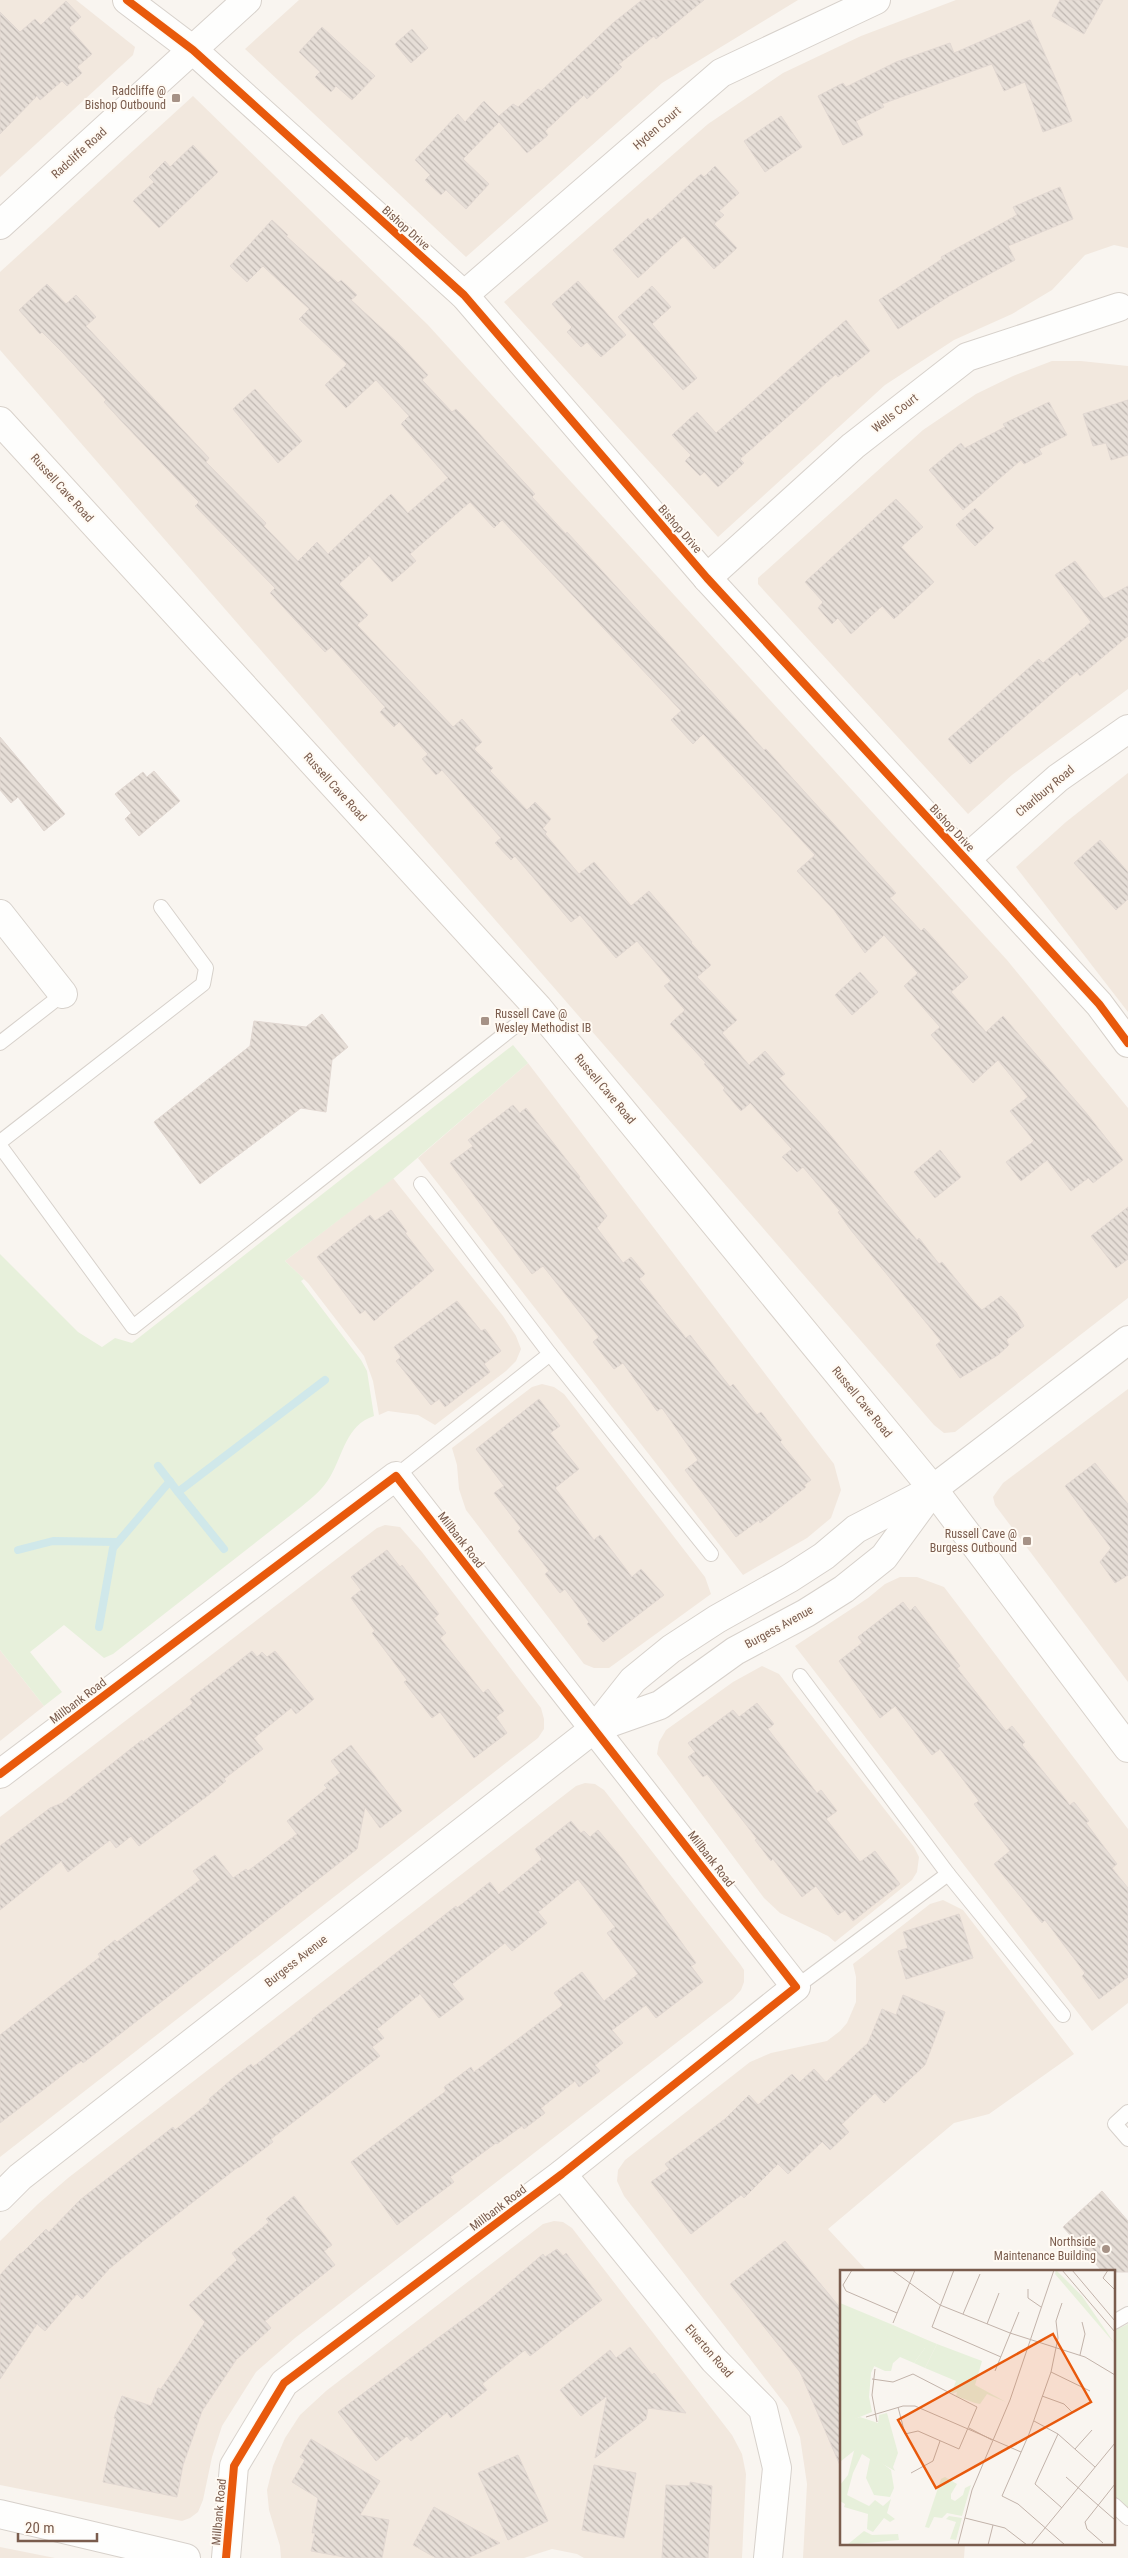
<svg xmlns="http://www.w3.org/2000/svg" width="1128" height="2558" font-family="'Roboto Condensed',sans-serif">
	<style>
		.residential { fill: #f2e8de }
		.green { fill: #e7f0db }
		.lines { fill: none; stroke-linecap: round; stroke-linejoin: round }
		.stream { stroke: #d0e8ea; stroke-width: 8 }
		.building { fill: url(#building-back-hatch); stroke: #e2d8d2 }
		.lane-casing { stroke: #d7d1cb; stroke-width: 16 }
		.street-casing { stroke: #d7d1cb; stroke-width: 30 }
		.secondary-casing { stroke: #d9d2cb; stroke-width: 30 }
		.lane { stroke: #fefefd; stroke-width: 14 }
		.street { stroke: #fefefd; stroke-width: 28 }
		.secondary { stroke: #fefefd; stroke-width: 28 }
		.cycleway-casing { stroke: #fffaf3; stroke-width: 11 }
		.cycleway { stroke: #e8590c; stroke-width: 8 }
		.poi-dot { fill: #a69286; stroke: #fffaf3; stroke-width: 2 }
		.labels { text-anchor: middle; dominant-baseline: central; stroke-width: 4; stroke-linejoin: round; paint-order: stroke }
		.poi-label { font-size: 12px; fill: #7a5c4d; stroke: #fffaf3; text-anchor: end }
		.street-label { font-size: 12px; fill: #7a5c4d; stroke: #fffaf3 }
		.inset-road { fill: none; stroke: #c2b3aa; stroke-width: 1 }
		.view { fill: #e8590c; fill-opacity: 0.15; stroke: #e8590c; stroke-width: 2.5 }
		.inset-edge { fill: none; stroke: #7a5c4d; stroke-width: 2.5 }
	</style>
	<defs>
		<pattern id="building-back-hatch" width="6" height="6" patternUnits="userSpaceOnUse" patternTransform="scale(1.25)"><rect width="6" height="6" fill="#e6ded7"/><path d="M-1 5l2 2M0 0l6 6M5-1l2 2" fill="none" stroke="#bfb7b1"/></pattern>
	</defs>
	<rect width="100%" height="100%" fill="#f9f5f0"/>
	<g class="residential">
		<path d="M0,0H76L135,47L133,55L0,177Z"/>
		<path d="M299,0H798L662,83L466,257L245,49Z"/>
		<path d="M956,0H1128V248L1114,245L1085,255L1052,290L1012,314L954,340L885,385L718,537L504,302L708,124L783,73L861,36Z"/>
		<path d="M193,96L428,325L1007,960L1128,1108V1298L955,1432L944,1433L934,1425L0,350V272Z"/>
		<path d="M1052,361H1081L1128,366V689L1012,775L968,814L758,584V578L923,430L976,394L1013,376Z"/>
		<path d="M1128,773V1012L1016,867L1066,822Z"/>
		<path d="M528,1063L834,1464L841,1490L831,1518L807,1538L743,1575L418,1158Z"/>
		<path d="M393,1178L503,1316L516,1336L521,1349L516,1361L506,1371L435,1425L418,1415L388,1411L379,1415L373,1381L364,1356L308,1283L285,1261Z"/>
		<path d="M542,1384L554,1387L564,1394L705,1577L711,1594L609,1668H594L584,1664L466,1510L459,1489L457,1465L452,1448L532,1387Z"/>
		<path d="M1128,1389V1682L995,1505L993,1497L1003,1483Z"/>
		<path d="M385,1525L400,1527L422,1552L541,1708L544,1719V1729L538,1738L0,2157V1817L377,1528Z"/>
		<path d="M900,1577H917L944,1587L1128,1829V2003L1092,2031L795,1646L868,1598L885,1584Z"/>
		<path d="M0,1650L44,1706L0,1741Z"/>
		<path d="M762,1666L779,1674L914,1847L919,1857L917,1872L912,1880L835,1942L828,1936L780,1913L764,1898L657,1754L659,1742L666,1730L733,1682Z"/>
		<path d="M585,1783L595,1784L604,1790L740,1964L744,1970V1982L741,1990L733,1999L295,2338L256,2372L222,2426L212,2457L203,2500L198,2512L190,2518L182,2521L0,2485V2241L38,2204L68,2178L576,1786Z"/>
		<path d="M943,1900L963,1910L1074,2054L989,2114L954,2123L828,2229L868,2272H842V2544H965L964,2558H803L807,2484L800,2437L788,2408L624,2196L617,2181L618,2170L625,2160L750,2062L771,2053L827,2041L840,2031L847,2023L856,2002V1977L853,1964L930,1904Z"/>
		<path d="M554,2221L563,2222L572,2228L732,2435L742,2454L746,2474L742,2558H584L577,2554L552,2549L524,2558H281L280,2546L269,2510L267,2490L273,2466L285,2438L300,2415L326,2391L543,2224Z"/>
		<path d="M0,2547L55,2558H0Z"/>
	</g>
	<g class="green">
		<path d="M513,1045L528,1063L394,1178L285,1261L304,1279L301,1281L361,1360L367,1371L374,1416C346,1425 343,1455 330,1477C323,1489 312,1498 301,1507L113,1654L104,1658L64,1625L30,1652L62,1692L44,1706L0,1650V1254L78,1332L102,1347L115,1338L132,1343Z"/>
		<path d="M1128,2324V2514L1114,2500V2331Z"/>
	</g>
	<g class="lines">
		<g class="stream">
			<path d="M158,1466L178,1492L325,1380"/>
			<path d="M178,1492L224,1549"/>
			<path d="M18,1550L53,1541L117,1542"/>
			<path d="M99,1627L113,1548L170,1481"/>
		</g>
	</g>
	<g class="building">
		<path d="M642,0H704L656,39L654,36L619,64L622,67L587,99L584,95L545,131L548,135L527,153L499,122L463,159L489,184L466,209L446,190L441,195L425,180L430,175L415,160L458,114L465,122L484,101L499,116L513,104L518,107L538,89L541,91L613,23Z"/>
		<path d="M1060,0H1103L1084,34L1052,16Z"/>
		<path d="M66,1L81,17L69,28L92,54L77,67L82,73L67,86L62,81L40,100L37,96L0,134V12L20,32L35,19L41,25Z"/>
		<path d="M1030,20L1060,89L1072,121L1043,132L1025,82L1004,91L992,64L882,104L884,107L856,121L863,135L843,145L818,96L843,83L846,87L896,62L950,43L954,53Z"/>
		<path d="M322,27L375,76L352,100L336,86L331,92L315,77L320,72L299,52Z"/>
		<path d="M412,29L428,48L411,63L395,44Z"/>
		<path d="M781,116L802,147L765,172L744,141Z"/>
		<path d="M193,145L218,172L159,228L133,201L154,182L149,177L165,161L170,167Z"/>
		<path d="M715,166L739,193L719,211L724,215L714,224L737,248L714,269L684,236L638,278L613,250L648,218L650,221L701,174L704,177Z"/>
		<path d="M1060,187L1073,219L1008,246L1015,260L949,296L898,329L879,300L942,259L941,257L1017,215L1013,207Z"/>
		<path d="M272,220L288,235L286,236L338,283L341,280L357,295L351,300L399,344L428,375L422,380L452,412L456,409L462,415L535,494L532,497L566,534L567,532L764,750L766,749L896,893L890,898L921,931L924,928L968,977L951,992L986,1032L1003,1016L1088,1115L1123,1160L1093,1183L1088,1178L1071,1191L1047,1160L1021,1181L1006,1162L1034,1141L1010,1111L1028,1097L998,1060L973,1083L931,1035L940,1027L904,986L918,973L884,935L865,953L834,910L797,871L815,855L703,734L693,744L671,720L681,711L502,520L494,528L470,502L410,554L416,561L392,582L369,556L339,584L368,615L357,625L453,727L462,719L482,742L474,749L493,768L490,771L527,810L535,802L551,819L543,828L547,832L545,834L579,874L594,862L631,906L649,891L692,942L691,943L711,965L697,977L737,1020L722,1033L749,1065L765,1051L785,1074L779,1078L821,1124L917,1240L919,1238L939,1264L942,1262L975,1303L982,1310L1001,1296L1016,1312L1024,1326L1006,1340L1009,1345L998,1355L960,1378L936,1345L941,1341L850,1229L838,1212L840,1211L803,1167L797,1172L782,1157L792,1149L750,1103L741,1111L723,1090L725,1088L704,1064L706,1063L670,1024L685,1010L664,986L671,981L637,941L616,958L580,915L571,922L515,856L511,860L495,843L501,838L442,770L436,775L422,759L428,754L399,722L394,727L380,712L385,707L331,647L325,652L270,593L275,588L195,506L199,502L125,425L104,402L106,400L63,353L42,332L40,334L19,310L47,284L66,304L76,295L96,317L86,326L209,458L206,462L266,523L264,526L298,561L317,542L328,554L391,494L408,513L448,478L401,424L409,416L376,380L346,408L325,385L347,364L299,319L309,309L263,266L247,282L230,266Z"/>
		<path d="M578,281L626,335L601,357L587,342L581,347L567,332L572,327L552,304Z"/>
		<path d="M652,286L671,307L652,324L697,378L683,390L618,317Z"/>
		<path d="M846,320L870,351L838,377L836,374L740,459L744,463L718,487L704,472L700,476L685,461L691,455L672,435L697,412L716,433Z"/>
		<path d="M255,389L302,441L278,463L233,409Z"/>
		<path d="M1128,400V455L1111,460L1106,443L1093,446L1083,414Z"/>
		<path d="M1049,402L1067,435L1039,449L1042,454L1024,464L1021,460L963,510L929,470L961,443L965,448L1005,427L1003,424Z"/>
		<path d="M896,499L923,527L901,547L934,582L894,619L882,606L851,634L838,618L832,624L818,608L823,602L805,582Z"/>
		<path d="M975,508L994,528L975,546L956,525Z"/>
		<path d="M1075,561L1104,599L1128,586V636L1080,676L1077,672L970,764L948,739L1039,659L1043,663L1091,622L1055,575Z"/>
		<path d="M0,737L65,814L44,831L18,797L11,803L0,790Z"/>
		<path d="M154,771L180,801L139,836L125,819L131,813L115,794L143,772L147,777Z"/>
		<path d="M1100,840L1128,872V899L1116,910L1074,863Z"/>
		<path d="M860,972L878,992L852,1015L835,995Z"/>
		<path d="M322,1014L348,1047L332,1060L326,1112L301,1108L200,1184L154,1122L250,1046L254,1021L306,1027Z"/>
		<path d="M513,1105L520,1113L526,1108L580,1177L579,1178L607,1216L597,1228L623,1263L631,1257L645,1274L639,1279L686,1338L690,1335L730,1387L733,1384L757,1415L761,1412L782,1440L780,1442L811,1480L804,1485L806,1487L760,1523L759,1520L736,1537L685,1470L698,1460L662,1408L657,1411L623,1363L614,1369L593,1342L599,1337L543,1266L532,1274L450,1163L473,1146L468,1140Z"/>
		<path d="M940,1150L961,1177L935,1198L914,1172Z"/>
		<path d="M1128,1207V1259L1116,1268L1091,1236Z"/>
		<path d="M391,1210L407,1232L405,1233L434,1270L374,1321L365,1310L360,1314L317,1257L370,1215L375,1221Z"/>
		<path d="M457,1301L481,1331L485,1329L501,1351L484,1364L490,1372L445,1407L439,1399L431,1405L396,1361L401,1357L394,1347Z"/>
		<path d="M539,1399L560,1426L550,1433L579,1469L555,1488L594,1540L600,1535L632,1577L641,1569L664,1595L603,1642L587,1624L589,1622L565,1589L560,1593L545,1574L549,1571L518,1531L521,1528L494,1493L504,1486L476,1449Z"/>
		<path d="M1095,1463L1128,1504V1575L1115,1583L1100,1562L1111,1548L1065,1486Z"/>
		<path d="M387,1550L400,1567L402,1565L439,1614L434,1618L446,1633L440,1638L483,1693L488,1689L504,1711L496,1717L507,1733L474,1758L440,1712L432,1718L404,1682L407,1680L372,1633L375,1631L351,1598L361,1590L351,1577Z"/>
		<path d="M903,1602L910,1611L915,1606L960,1666L957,1668L1006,1731L1012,1726L1025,1742L1022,1745L1070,1805L1074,1802L1089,1821L1086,1823L1117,1864L1112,1868L1128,1888V1977L1099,1999L1082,1976L1085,1973L1045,1920L1042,1923L994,1864L1010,1851L974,1804L979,1801L940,1749L932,1755L895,1706L880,1718L839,1661L862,1643L858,1637Z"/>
		<path d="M252,1651L257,1657L262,1652L267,1657L275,1651L314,1699L296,1714L291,1708L254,1738L263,1749L224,1779L226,1781L206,1797L139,1846L131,1836L116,1848L110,1840L68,1872L61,1861L0,1910V1846L50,1808L62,1803L142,1740L143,1742L193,1703L190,1699Z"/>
		<path d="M757,1703L774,1724L768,1729L817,1793L821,1790L837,1811L826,1819L860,1862L875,1851L900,1884L853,1921L845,1910L838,1915L816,1886L802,1897L773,1859L771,1861L755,1840L757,1839L707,1774L703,1777L688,1757L695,1752L688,1743L733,1710L739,1717Z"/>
		<path d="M351,1745L402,1811L380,1828L365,1807L357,1849L83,2063L81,2061L0,2123V2035L100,1957L98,1954L115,1940L117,1942L200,1880L193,1871L215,1855L233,1878L246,1869L248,1871L297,1834L287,1821L327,1788L324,1785L340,1773L331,1761Z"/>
		<path d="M571,1821L581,1833L584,1831L590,1837L598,1830L624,1861L696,1963L691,1966L703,1982L656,2018L646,2005L612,2030L623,2043L595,2065L600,2071L579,2087L575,2081L541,2108L545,2113L524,2129L522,2126L497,2144L496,2143L450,2177L454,2182L397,2225L351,2162L446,2091L444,2087L471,2067L474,2072L563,2005L554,1993L582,1972L604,2001L638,1974L607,1933L615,1927L578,1879L538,1912L547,1923L512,1951L505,1943L452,1984L464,1999L439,2018L420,1994L377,2029L384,2038L372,2047L380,2056L271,2139L273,2142L239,2168L238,2167L148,2237L110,2268L82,2299L77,2294L45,2331L37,2324L0,2379V2275L20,2253L21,2254L46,2229L49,2232L80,2200L173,2127L175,2130L210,2102L209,2099L231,2080L251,2064L253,2067L313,2020L312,2019L456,1906L457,1908L490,1882L499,1894L542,1859L535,1849Z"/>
		<path d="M959,1914L973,1958L906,1979L898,1951L908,1948L903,1932Z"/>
		<path d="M903,1995L945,2012L925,2065L884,2103L875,2093L842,2124L849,2132L830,2150L822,2142L788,2174L778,2164L744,2198L741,2195L691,2234L651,2182L669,2169L665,2164L725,2119L749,2095L758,2105L792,2074L800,2082L814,2069L826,2082L868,2043L882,2009L896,2015Z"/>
		<path d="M1102,2191L1128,2221V2272H1103L1063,2227Z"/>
		<path d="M294,2196L332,2245L324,2251L335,2265L265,2321L271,2328L236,2360L202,2411L183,2465L177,2497L103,2482L116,2419L114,2418L122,2396L151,2406L158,2388L161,2389L205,2322L189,2305L237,2260L232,2253L269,2222L266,2219Z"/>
		<path d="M785,2241L842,2310V2470L800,2372L730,2284Z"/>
		<path d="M557,2249L563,2256L566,2253L602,2300L530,2356L525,2350L482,2384L487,2390L451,2418L447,2412L411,2441L407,2436L376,2461L338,2412L488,2301L543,2254L545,2257Z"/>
		<path d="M630,2347L652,2375L654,2373L686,2413L648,2408L646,2419L595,2458L607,2396L581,2416L560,2390L610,2350L616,2358Z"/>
		<path d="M311,2439L380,2481L360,2515L389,2520L382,2558H349L311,2551L315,2533H312L318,2498L292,2482L305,2460L300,2457Z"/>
		<path d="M518,2455L548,2521L508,2540L478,2473Z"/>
		<path d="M594,2465L636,2473L624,2538L582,2530Z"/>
		<path d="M690,2482L712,2486L708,2558H662L666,2485L690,2486Z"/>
		<path d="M434,2507L500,2543L468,2558H436L413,2545Z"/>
	</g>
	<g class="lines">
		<g class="lane-casing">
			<g id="lane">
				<path d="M0,1043L63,994"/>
				<path d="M0,1142L203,984L206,968L161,907"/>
				<path d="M0,1146L133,1327L538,1008"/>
				<path d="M550,1354L711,1554"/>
				<path d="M396,1476L550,1354L421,1184"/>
				<path d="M800,1676L948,1874"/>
				<path d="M796,1987L948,1874L1063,2015"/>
				<path d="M1128,2112L1115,2124L1128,2139"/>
				<path d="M1114,2322L1128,2314"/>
				<path d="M1114,2505L1128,2518"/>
			</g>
		</g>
		<g class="street-casing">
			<g id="street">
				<path d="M127,0L193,50L464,295L707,578L1099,1004L1128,1043"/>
				<path d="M0,225L247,0"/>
				<path d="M464,295L721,73L876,0"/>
				<path d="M707,578L853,446L967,357L1119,307"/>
				<path d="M966,859L1058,778L1128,729"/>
				<path d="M0,914L63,994"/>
				<path d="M595,1728L660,1705L735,1651L806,1613L844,1589L884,1557L930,1494"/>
				<path d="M0,1774L396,1476L796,1987L562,2174L284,2383L234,2466L226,2558"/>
				<path d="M562,2174L714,2360L763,2409L777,2468L768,2558"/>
				<path d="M0,2197L20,2177L595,1728L633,1680L671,1649L717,1619L790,1578L824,1556L856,1529L933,1489L1128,1340"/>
				<path d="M0,2514L186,2558"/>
			</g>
		</g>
		<g class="secondary-casing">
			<path id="secondary" d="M0,421L538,1008L933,1489L1128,1748"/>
		</g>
		<use href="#lane" class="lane"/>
		<use href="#street" class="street"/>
		<use href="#secondary" class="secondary"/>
		<g class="cycleway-casing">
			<g id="cycleway">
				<path d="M127,0L193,50L464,295L707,578L1099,1004L1128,1043"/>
				<path d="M0,1774L396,1476L796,1987L562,2174L284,2383L234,2466L226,2558"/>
			</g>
		</g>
		<use href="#cycleway" class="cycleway"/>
	</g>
	<g class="poi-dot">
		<rect x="171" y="93" width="10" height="10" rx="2.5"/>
		<rect x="480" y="1016" width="10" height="10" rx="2.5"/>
		<rect x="1022" y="1536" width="10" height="10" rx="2.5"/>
		<circle cx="1106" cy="2249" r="5"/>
	</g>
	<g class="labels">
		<g class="poi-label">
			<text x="166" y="91">Radcliffe @<tspan x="166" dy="14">Bishop Outbound</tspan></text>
			<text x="495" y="1014" text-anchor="start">Russell Cave @<tspan x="495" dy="14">Wesley Methodist IB</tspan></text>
			<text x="1017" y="1534">Russell Cave @<tspan x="1017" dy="14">Burgess Outbound</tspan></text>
			<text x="1096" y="2242">Northside<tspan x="1096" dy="14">Maintenance Building</tspan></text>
		</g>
		<g class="street-label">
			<text transform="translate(657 128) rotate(-41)">Hyden Court</text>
			<text transform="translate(79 153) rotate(-42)">Radcliffe Road</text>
			<text transform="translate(406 228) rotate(42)">Bishop Drive</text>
			<text transform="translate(895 413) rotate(-38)">Wells Court</text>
			<text transform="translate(62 488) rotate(48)">Russell Cave Road</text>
			<text transform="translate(680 529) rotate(49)">Bishop Drive</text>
			<text transform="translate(335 787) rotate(48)">Russell Cave Road</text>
			<text transform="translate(1045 791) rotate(-40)">Charlbury Road</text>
			<text transform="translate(952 828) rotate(47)">Bishop Drive</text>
			<text transform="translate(605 1089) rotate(50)">Russell Cave Road</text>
			<text transform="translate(862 1402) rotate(51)">Russell Cave Road</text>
			<text transform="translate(461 1540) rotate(52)">Millbank Road</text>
			<text transform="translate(779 1627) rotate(-29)">Burgess Avenue</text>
			<text transform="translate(78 1701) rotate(-37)">Millbank Road</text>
			<text transform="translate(711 1859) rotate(52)">Millbank Road</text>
			<text transform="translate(296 1961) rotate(-38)">Burgess Avenue</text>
			<text transform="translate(498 2208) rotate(-37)">Millbank Road</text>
			<text transform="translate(709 2351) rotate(49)">Elverton Road</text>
			<text transform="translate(219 2512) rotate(-85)">Millbank Road</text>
		</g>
	</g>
	<g transform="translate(840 2270)">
		<rect width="275" height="275" fill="#f9f5f0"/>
		<path d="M53,55L85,69V78L74,93L60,87L53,93L51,101H45L34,96L31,84ZM97,74L142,91L135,115L166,132L147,124L140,134L135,133L116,126L117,122L111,124L116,111L85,98ZM47,143L58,183L53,197L55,201L16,179L0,192V153L20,147L38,153L39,145ZM105,207L117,214L111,224V229L115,231L123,225L125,218L131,215L122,246L107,243L102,248L94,247L89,258L85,257L101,209ZM109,246L122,248L116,270L110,269L116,252L106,249Z" fill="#e7f0db"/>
		<path d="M216,0L242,26L275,74L215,4ZM0,33L53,55L31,103L29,127L32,142L0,155ZM85,69L97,74L85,98L74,93L85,78ZM20,176L51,200L54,218L50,227L34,225L26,208L30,189L22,184L13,203L7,225L29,236L35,230L43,236L51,229L47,243L55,249L50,252L44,248L33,262L27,259L28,244L4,237L5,234L0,231V215L8,205L15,177ZM24,261L32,265L58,264L59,270L7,275Z" fill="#e7f0db"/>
		<path class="inset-road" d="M12,0L3,15L6,21L57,43M52,0L100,35L170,63L245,87L275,105M114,0L92,57L161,87M222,0L275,62M232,0L275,51M268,0L263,8L275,20M188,19V28L201,37M222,33L216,51L218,68L211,102L189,164L162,226L178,234L225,275M123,44L140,4M53,53L75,0M147,54L159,23M240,85L245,64L242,52M35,99L32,125L37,152M155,101L179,42M211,102L250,121M32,109L53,112L73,104L137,137L119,179L78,161L65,164L58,137M202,126L224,134L232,142M26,147L63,136H75L181,182M194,151L218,164L255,197M129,158L152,170M218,164L195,214L222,238M235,179L252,160M71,203L93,191L100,171M226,207L275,250M125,248L165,258L187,275M263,273L247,259L245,252L275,214M118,275L132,220L170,130L214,0M148,275L153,255M191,275L275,173"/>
		<path class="view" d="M213,64L251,132L96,218L58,150Z"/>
		<rect width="275" height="275" class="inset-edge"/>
	</g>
	<path d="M18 2533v8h79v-8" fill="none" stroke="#7a5c4d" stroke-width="2.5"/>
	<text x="25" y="2533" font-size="15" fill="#7a5c4d" stroke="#fffaf3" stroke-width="4" paint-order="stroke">20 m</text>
</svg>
